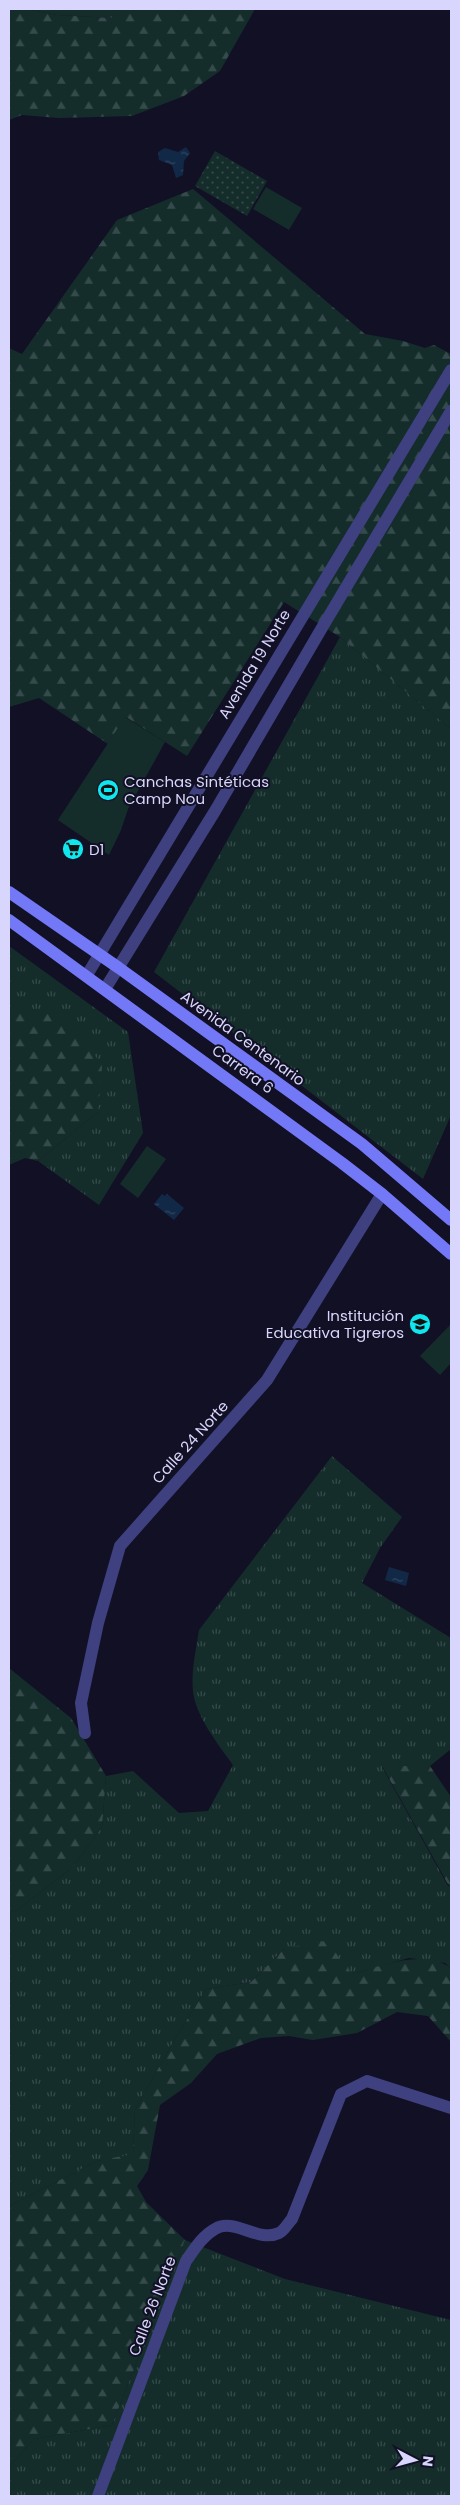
<svg xmlns="http://www.w3.org/2000/svg" width="460" height="2505" font-family="Poppins,sans-serif">
	<style>
		.grass { fill: url(#grass-tufts) }
		.forest { fill: url(#forest-firs) }
		.park { fill: url(#park-dots) }
		.pitch { fill: #142d2b }
		.water { fill: url(#water-ripples) }
		.lines { fill: none; stroke-linecap: round; stroke-linejoin: round }
		.minor { stroke: #3e4080; stroke-width: 12 }
		.tertiary { stroke: #3e4080; stroke-width: 12 }
		.secondary { stroke: #7378f6; stroke-width: 12 }
		.labels { text-anchor: middle; dominant-baseline: central; stroke-width: 4; stroke-linejoin: round; paint-order: stroke }
		.street-label { font-size: 15px; fill: #d8d6fc; stroke: #121024 }
		.poi-label { font-size: 15px; fill: #d8d6fc; stroke: #121024; text-anchor: start }
	</style>
	<defs>
		<pattern id="grass-tufts" width="24" height="20" patternUnits="userSpaceOnUse" patternTransform="scale(1.25)"><rect width="24" height="20" fill="#142d2b"/><path d="M3 7l-1-3M5 7V3M7 7l1-3M15 17l-1-3M17 17v-4M19 17l1-3" fill="none" stroke="#354b4b"/></pattern>
		<pattern id="forest-firs" width="22" height="20" patternUnits="userSpaceOnUse" patternTransform="scale(1.25)"><rect width="22" height="20" fill="#142d2b"/><path d="M5 1l3.5 6h-7zM16 11l3.5 6h-7z" fill="#354b4b"/></pattern>
		<pattern id="park-dots" width="8" height="8" patternUnits="userSpaceOnUse" patternTransform="scale(1.25)"><rect width="8" height="8" fill="#142d2b"/><path d="M2 2h.1M6 6h.1" fill="none" stroke="#354b4b" stroke-width="1.8" stroke-linecap="round"/></pattern>
		<pattern id="water-ripples" width="26" height="14" patternUnits="userSpaceOnUse" patternTransform="scale(1.25)"><rect width="26" height="14" fill="#112947"/><path d="M2 4q2-2 4 0t4 0M15 11q2-2 4 0t4 0" fill="none" stroke="#334762"/></pattern>
	</defs>
	<rect width="100%" height="100%" fill="#121024"/>
	<g class="grass">
		<path d="M25,9H119L112,18L57,15Z"/>
		<path d="M340,637L451,729V1115L423,1179L154,972Z"/>
		<path d="M9,946L128,1032L143,1133L99,1205L38,1161L98,1112L11,1010L9,1011Z"/>
		<path d="M332,1456L402,1517L380,1548L362,1583L451,1638V1749L430,1766L382,1767L448,1886L451,1887V1968L445,1963L409,1958L352,1974L285,1948L251,1982L206,1989L172,2044L135,2110L133,2155L97,2161L9,2206V1913L17,1910L72,1868L102,1827L106,1776L133,1771L179,1813L208,1811L233,1765C219,1746 195,1715 193,1691C191,1671 196,1650 199,1630Z"/>
		<path d="M185,2240L285,2279L451,2320V2496H9V2467L34,2439L112,2425Z"/>
	</g>
	<g class="forest">
		<path d="M9,9H25L57,15L111,18L119,9H255L220,71L184,96L132,116L59,118L22,115L9,120Z"/>
		<path d="M193,189L365,334L403,341L425,348L434,345L451,354V729L340,637L284,602L187,756L126,717L108,744L39,698L9,707V348L22,354L117,220Z"/>
		<path d="M11,1010L57,1014L86,1042L102,1066L98,1112L38,1161L25,1158L9,1165V1011Z"/>
		<path d="M9,1668L71,1718L106,1776L102,1827L72,1868L17,1910L9,1913Z"/>
		<path d="M382,1766H430L451,1797V1887L449,1886Z"/>
		<path d="M326,1941L352,1974C381,1966 424,1948 451,1968V2042L428,2016L397,2012L357,2033L313,2040L289,2036L261,2038L217,2054L191,2083L160,2105L148,2170L137,2186L146,2202L185,2240L112,2425L34,2439L9,2467V2206L97,2161L133,2154L135,2110L172,2044L206,1989L251,1982L285,1948Z"/>
	</g>
	<path class="park" d="M215,151L267,181L247,216L195,186Z"/>
	<g class="pitch">
		<path d="M266,187L302,208L289,230L253,209Z"/>
		<path d="M125,717L165,742L128,809L121,830L109,855L58,820Z"/>
		<path d="M147,1146L166,1159L138,1198L120,1184Z"/>
		<path d="M451,1324V1363L440,1375L420,1356Z"/>
	</g>
	<g class="water">
		<path d="M186,147L190,153L184,161L183,175L176,178L172,165L159,160L158,152L165,148L178,152Z"/>
		<path d="M162,1194L165,1196L167,1194L184,1208L174,1220L154,1204Z"/>
		<path d="M389,1567L409,1573L406,1586L385,1580Z"/>
	</g>
	<g class="lines">
		<g class="minor">
			<path d="M85,1733L81,1703L98,1623L120,1546L267,1380L382,1194"/>
			<path d="M98,2496L186,2261C194,2250 202,2236 215,2229C234,2217 258,2243 279,2233C284,2231 288,2223 292,2219L341,2094L367,2081L451,2108"/>
		</g>
		<g class="tertiary">
			<path d="M87,975L451,370"/>
			<path d="M105,989L215,811L323,626L451,411"/>
		</g>
		<g class="secondary">
			<path d="M9,892L119,968L362,1144L451,1220"/>
			<path d="M9,920L342,1163L382,1194L451,1254"/>
		</g>
	</g>
	<defs>
		<g id="stadium-disc" transform="scale(1.125)"><circle r="9.5" fill="#10e6ee" stroke="#121024"/><path d="M0-5a6.5 5 0 1 0 0 10a6.5 5 0 1 0 0-10ZM-3.5-1.8h7v3.6h-7Z" fill="#111"/></g>
		<g id="supermarket-disc" transform="scale(1.125)"><circle r="9.5" fill="#10e6ee" stroke="#121024"/><path d="M-6-5.5h2.5l.6 2H6L4.5 2H-2.5L-4.4-4H-6ZM-1.5 3.2a1.3 1.3 0 1 0 .1 0ZM3 3.2a1.3 1.3 0 1 0 .1 0Z" fill="#111"/></g>
		<g id="school-disc" transform="scale(1.125)"><circle r="9.5" fill="#10e6ee" stroke="#121024"/><path d="M0-5L7-2L0 1L-7-2ZM-4 1L0 2.5L4 1V4Q0 6-4 4Z" fill="#111"/></g>
	</defs>
	<g fill-rule="evenodd">
		<use href="#stadium-disc" x="108" y="790"/>
		<use href="#supermarket-disc" x="73" y="849"/>
		<use href="#school-disc" x="420" y="1324"/>
	</g>
	<g class="labels">
		<g class="street-label">
			<text transform="translate(254 664) rotate(-59)">Avenida 19 Norte</text>
			<text transform="translate(243 1038) rotate(36)">Avenida Centenario</text>
			<text transform="translate(243 1069) rotate(36)">Carrera 6</text>
			<text transform="translate(190 1442) rotate(-48)">Calle 24 Norte</text>
			<text transform="translate(152 2306) rotate(-69)">Calle 26 Norte</text>
		</g>
		<g class="poi-label">
			<text x="124" y="781">Canchas Sintéticas<tspan x="124" dy="17">Camp Nou</tspan></text>
			<text x="89" y="849">D1</text>
			<text x="404" y="1315" text-anchor="end">Institución<tspan x="404" dy="17">Educativa Tigreros</tspan></text>
		</g>
	</g>
	<rect width="460" height="2505" fill="none" stroke="#d8d6fc" stroke-width="20"/>
	<g transform="translate(415 2460) rotate(96)" stroke="#121024" stroke-width="4" paint-order="stroke">
	<path d="M0-4L9 19L0 12L-9 19Z" fill="#d8d6fc"/>
	<text y="-8" font-size="14" font-weight="bold" text-anchor="middle" fill="#d8d6fc">N</text>
	</g>
</svg>
